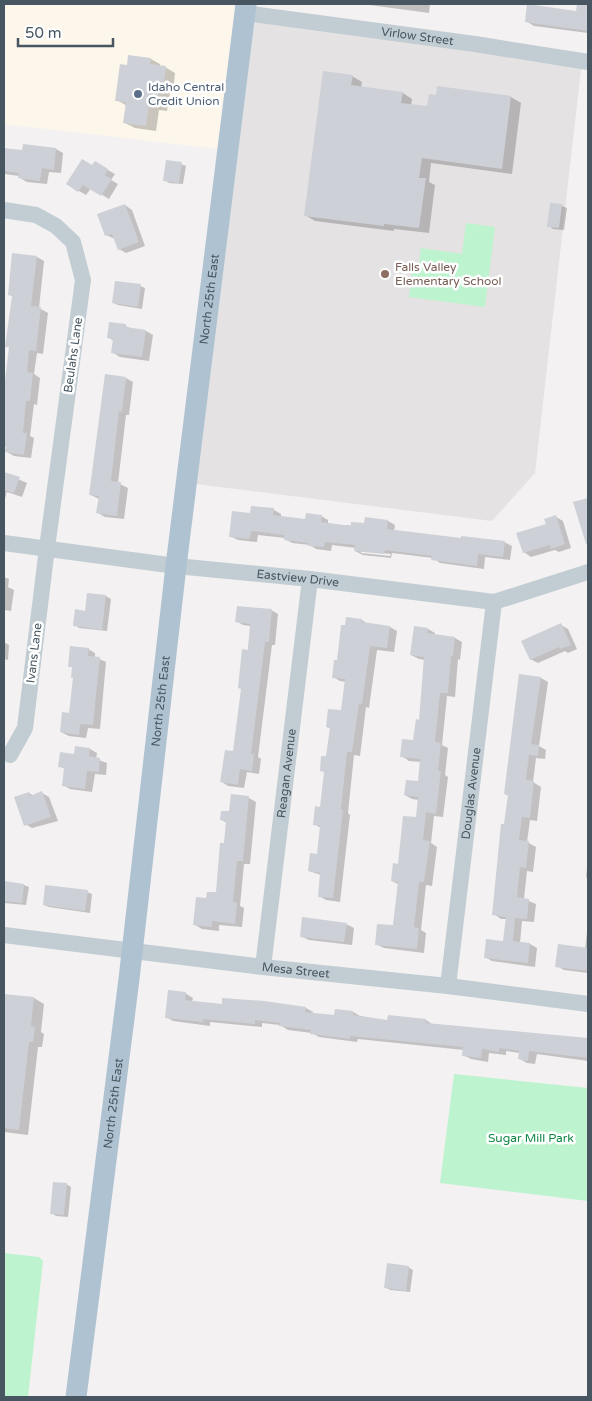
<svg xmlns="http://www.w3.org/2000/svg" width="592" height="1401" font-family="'Varela Round',sans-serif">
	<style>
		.commercial { fill: #fdf7eb }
		.education { fill: #e5e2e3 }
		.green { fill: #bef3cf }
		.shadow { fill: #0003; fill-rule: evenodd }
		.building { fill: #cdd0d6 }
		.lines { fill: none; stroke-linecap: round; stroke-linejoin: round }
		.minor { stroke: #c1ccd3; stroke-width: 16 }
		.major { stroke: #afc2d1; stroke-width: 21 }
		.service-dot { fill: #5c6f8a; stroke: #fff; stroke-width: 2 }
		.education-dot { fill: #8d6e63; stroke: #fff; stroke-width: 2 }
		.labels { text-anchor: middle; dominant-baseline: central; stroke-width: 5; stroke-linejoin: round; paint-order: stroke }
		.street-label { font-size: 12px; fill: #475660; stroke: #fff }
		.service-label { font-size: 12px; fill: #4e5e75; stroke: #fff; text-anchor: start }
		.education-label { font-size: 12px; fill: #785e54; stroke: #fff; text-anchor: start }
		.park-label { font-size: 12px; fill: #118846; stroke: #fff }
	</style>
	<rect width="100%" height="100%" fill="#f3f1f1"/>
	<path class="commercial" d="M4,4H246L227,150L4,124Z"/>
	<path class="education" d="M245,13L582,61L535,473L492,521L187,483Z"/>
	<g class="green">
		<path d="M466,223L495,227L485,307L409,297L412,273H418L421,248L462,254Z"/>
		<path d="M454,1074L588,1088V1201L440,1183Z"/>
		<path d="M4,1253L39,1257L43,1261L28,1397H4Z"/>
	</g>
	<g class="shadow">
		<path d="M362,4H430L429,13Z"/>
		<path d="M578,4L588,5V33L534,26L526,21L577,12Z"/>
		<path d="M151,59L160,64V66L165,67L175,73L173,92H170L167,111L159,110L156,131L135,128L125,123L127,106L117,100L128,66Z"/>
		<path d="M352,76L362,82L361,88L403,93L412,99L411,106L428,108L437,97L438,88L511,97L521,103L512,174L431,163L429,182L435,185L429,233L394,229V231L315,221L305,215Z"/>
		<path d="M24,145L56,149L63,153L61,173L49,172L47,184L27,182L20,178V176L4,174V149L23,151Z"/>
		<path d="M95,163L115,174L111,180L118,184L109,199L91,188L86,195L67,184L92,166Z"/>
		<path d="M181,164L186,166L183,184L169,183L165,180Z"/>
		<path d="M125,205L132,210L145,246L126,253L119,249L115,239L106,235Z"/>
		<path d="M551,205L562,206L567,208L564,230L553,229L549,226Z"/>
		<path d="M37,257L44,261L39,308L48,313L43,354L37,353L34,374L40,378L37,405L34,404L30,436L34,438L31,458L14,456L7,452V447L4,445V401L10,348L7,346L13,297L9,294Z"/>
		<path d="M140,286L145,288L142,309L118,305L114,303Z"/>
		<path d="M126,326L133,330L146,331L153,335L149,361L120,357L112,352L114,341L108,337Z"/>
		<path d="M126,378L133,382L129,415H126L118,483L128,488L124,519L105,517L98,513L99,499L91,495Z"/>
		<path d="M4,473L27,483L22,497L7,492L4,502Z"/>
		<path d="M274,510L281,514V517L306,520L321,516L328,520V524L344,526L388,521L395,525L394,531L462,539L504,542L512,546L510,560L485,557L484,569L440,563L433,558L392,553L391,558L363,555L355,551L356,548L332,545L331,551L316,549L310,545L292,543L285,539V538L258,535L257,542L238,540L230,536L252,514ZM361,551L391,554L390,556L361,553Z"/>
		<path d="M556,517L563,521L571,548L559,552L555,550L531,557L524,552Z"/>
		<path d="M4,577L9,579L8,587L14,590L11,611L4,610Z"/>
		<path d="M88,594L106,596L111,599L107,631L79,628L75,625L86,612Z"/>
		<path d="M271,610L278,614L275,645H272L258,757L261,759L259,774L247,772L244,788L228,786L222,782L234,753L251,626L243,625L236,621Z"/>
		<path d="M362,620L369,625L390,627L397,631L394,652L377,650L369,708L366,707L360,756L354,755L348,813L350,815L340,902L326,900L319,896L321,875L309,871L318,855L321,828L314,824L321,808L326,773L321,770L328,758L331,729L327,727L342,712L346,682L340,681L333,677L338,662Z"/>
		<path d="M561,625L568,629L577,649L568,653L565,651L538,663L530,659Z"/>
		<path d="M428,629L435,633L434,635L455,638L462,642L460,660L458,659L455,697L447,696L442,745L448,748L445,775L448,777L443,817L434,816L431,843L437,847L432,886L426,885L421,930L426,933L424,953L384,948L376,944L394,927L398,884L392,881L417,819L419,800L412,799L405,795L419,782L421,762L409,761L402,756L415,741L420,721L425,660L419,659L411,655Z"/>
		<path d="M4,642L9,645L8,660L4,659Z"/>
		<path d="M88,649L95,653V657L106,662L100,729L88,728L86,738L69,736L61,732L70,714L74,678L73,668L70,666Z"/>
		<path d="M520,676L541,678L548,682L539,746L546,750L545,759L536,758L533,782L541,787L537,821L530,820L527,842L536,847L533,872L527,871L524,899L536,904L534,922L522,921L520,943L530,944L537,948L535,967L492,961L485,957L504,942L507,919H501L494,914L509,796L505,794Z"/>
		<path d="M90,749L97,753L96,759L107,763L106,775L95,774L92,792L70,789L63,785L65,769L59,766L75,755Z"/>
		<path d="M29,793L34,796L42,793L49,797L58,821L32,828L25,824Z"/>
		<path d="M249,798L256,802L250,864H244L240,906L244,908L242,927L219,925V931L202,929L195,925L207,900L217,894L227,823L222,820Z"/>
		<path d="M588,860V878L586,877Z"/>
		<path d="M4,882L24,885L29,887L26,905L4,903Z"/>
		<path d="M87,892L92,894L90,913L49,907L44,905Z"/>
		<path d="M588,923V973L564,970L557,966L585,949Z"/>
		<path d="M346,924L354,928L352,945L309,940L301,936Z"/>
		<path d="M185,993L193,998L192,1002L223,1006L306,1008L313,1012V1014L335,1017L336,1010L353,1012L360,1016L388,1021L426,1020L433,1025L588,1040V1061L537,1054L535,1064L527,1063L520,1059V1053L506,1051V1055L489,1053L488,1062L471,1059L463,1055L464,1050L358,1039L357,1042L319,1037L312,1033L288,1030L280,1025L262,1023V1027L210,1022V1026L173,1021L166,1017Z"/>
		<path d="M4,995L34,998L44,1004L41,1032L44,1034L42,1047H38L28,1135L4,1132Z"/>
		<path d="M66,1184L71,1187L68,1217L56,1216L52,1213Z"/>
		<path d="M408,1267L413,1270L410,1292L390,1290L385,1287Z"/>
	</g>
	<g class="building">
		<path d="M527,4L576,11L577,4H588V31L525,22Z"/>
		<path d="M128,55L151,58L150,64L166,66L163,88L160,87L157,106L149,105L146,126L123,123L126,102L115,101L120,64L127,65Z"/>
		<path d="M323,71L353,75L351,85L403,92L401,103L427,106L429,94L436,95L437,86L511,96L502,169L422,158L419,178H426L419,228L384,224V226L304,216Z"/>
		<path d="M23,144L56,148L54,170L42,168L40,181L18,178L19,173L4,171V148L22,150Z"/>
		<path d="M82,159L92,165L95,161L108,169L105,175L112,179L101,196L83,185L78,192L66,184Z"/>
		<path d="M166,160L182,162L179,183L163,181Z"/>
		<path d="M550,203L562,204L559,228L547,227Z"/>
		<path d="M125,204L139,242L118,250L112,234L105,236L97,214Z"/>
		<path d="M12,253L37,256L31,306L41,307L36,351L29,350L27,372L33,373L30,401H26L23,433H27L24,455L5,452L6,444L4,443V390L9,347H5L12,296L8,295Z"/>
		<path d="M115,281L141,284L138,307L112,303Z"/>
		<path d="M109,322L126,324V327L146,330L142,357L111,353L113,339L107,338Z"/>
		<path d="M105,374L126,377L122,412L119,411L111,481L121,482L117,516L96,513L99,496L89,495Z"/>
		<path d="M4,472L20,477L14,493L4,490Z"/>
		<path d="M588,498V543L586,544L573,502Z"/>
		<path d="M251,506L274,508L273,515L305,519L306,513L322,515L321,522L344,525H351V522L364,523L365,517L388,520L387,529L461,538V536L505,541L503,557L478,554L477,566L431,560L432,556L385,550L384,554L354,551L355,545L325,542L324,547L308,546V543L284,540V535L251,531L250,539L229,537L232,511L250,513Z"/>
		<path d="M556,515L565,544L551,549L550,545L523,553L516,533L546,524L544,519Z"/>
		<path d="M87,593L106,595L102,630L73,626L75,609L85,611Z"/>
		<path d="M237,606L272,609L269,642H265L251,754H254L252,771L240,769L238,785L220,782L225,750L233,751L241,689L238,688L242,649L248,650L250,624L235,622Z"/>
		<path d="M346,617L362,619V622L390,626L387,648L370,646L362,704H359L352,752H347L341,809L343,810L333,898L318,897L320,873L308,871L310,853L317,854L320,826L313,825L315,806L320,807L324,772L320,771L321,756H326L330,728L326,727L328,709L341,710L345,679L332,678L334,660H337L341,625H345Z"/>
		<path d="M561,623L571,645L560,649L559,647L530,660L521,641Z"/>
		<path d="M414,626L428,628L427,633L455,637L453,656H451L448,693H440L435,742L441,743L438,771H441L436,814L426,812L423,840L430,841L424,882H419L414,927L419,928L417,949L375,945L377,924L393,925L398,882L391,881L393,863L398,864L403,816L416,817L418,797L404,795L406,780L418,781L420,759L400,757L402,739L413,740L416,719L419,720L424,657L410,655Z"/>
		<path d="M70,646L89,648L88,656L100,657L93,725L80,724L79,735L60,732L62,712L69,713L73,678H71L72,667H68Z"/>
		<path d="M519,674L541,677L531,744L539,745L538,756L529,755L526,780L534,781L530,818L522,817L519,840L529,841L526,868L520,867L517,897L529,899L527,919L515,918L513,941L530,943L528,963L484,958L486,939L503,941L506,917L492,915L501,824H504L508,795L504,794Z"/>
		<path d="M75,746L90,748L89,756L100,758L99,772L87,771L85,789L62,786L64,768L58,767L60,752L74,754Z"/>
		<path d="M42,791L51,817L24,826L14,797L29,792L30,796Z"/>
		<path d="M231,794L249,796L243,861H237L233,902L237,903L235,924L212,921V927L193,925L196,897L206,898L207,892H216L220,843H224L226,821L220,820L221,811H229Z"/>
		<path d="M4,881L24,884L22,903L4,901Z"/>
		<path d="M45,885L88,890L85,911L43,905Z"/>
		<path d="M302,917L347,923L344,942L300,937Z"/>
		<path d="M558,944L588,948V971L555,967Z"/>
		<path d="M168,990L186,992L185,1000L222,1004V998L264,1001L306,1007L305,1012L334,1015L335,1009L353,1011V1015L387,1020L388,1015L426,1019V1023L588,1038V1058L529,1051L528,1061L518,1059L519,1051L499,1048V1052L482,1049L481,1058L462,1056L463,1047L350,1036V1039L310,1034L311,1030L279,1026L280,1023L255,1020V1024L203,1019V1022L165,1018Z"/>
		<path d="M4,994L34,997L31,1026L35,1027L33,1042H29L19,1130L4,1128Z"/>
		<path d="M53,1182L67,1183L64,1215L50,1214Z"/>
		<path d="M387,1263L409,1266L406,1291L384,1288Z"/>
	</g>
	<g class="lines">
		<g class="minor">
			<path id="s1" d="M245,13L475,44L588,62"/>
			<path d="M4,210L36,215L56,226L73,242L83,280L47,548L25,728L10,755"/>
			<path id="s2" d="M4,543L176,566L310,579L494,602L588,572"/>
			<path id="s3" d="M4,935L263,967L448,986L588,1004"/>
			<path id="s4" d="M263,967L310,579"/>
			<path id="s5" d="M448,986L494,602"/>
		</g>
		<path class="major" id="s6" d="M76,1397L129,979L176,566L246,4"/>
	</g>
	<circle class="service-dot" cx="138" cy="94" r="5"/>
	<circle class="education-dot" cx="385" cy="274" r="5"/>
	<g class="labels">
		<g class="street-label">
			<text stroke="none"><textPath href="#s1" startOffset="174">Virlow Street</textPath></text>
			<text stroke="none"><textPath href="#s6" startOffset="1106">North 25th East</textPath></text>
			<text transform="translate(73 355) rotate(-82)">Beulahs Lane</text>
			<text stroke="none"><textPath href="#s2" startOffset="296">Eastview Drive</textPath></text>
			<text transform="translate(34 653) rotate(-83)">Ivans Lane</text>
			<text stroke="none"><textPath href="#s6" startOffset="701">North 25th East</textPath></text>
			<text stroke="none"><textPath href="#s4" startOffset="195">Reagan Avenue</textPath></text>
			<text stroke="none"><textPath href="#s5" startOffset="194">Douglas Avenue</textPath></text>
			<text stroke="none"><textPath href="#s3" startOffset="294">Mesa Street</textPath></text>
			<text stroke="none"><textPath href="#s6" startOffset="296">North 25th East</textPath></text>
		</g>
		<g class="service-label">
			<text x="148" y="87">Idaho Central<tspan x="148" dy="14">Credit Union</tspan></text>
		</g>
		<g class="education-label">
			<text x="395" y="267">Falls Valley<tspan x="395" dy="14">Elementary School</tspan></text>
		</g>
		<g class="park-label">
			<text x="531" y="1138">Sugar Mill Park</text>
		</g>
	</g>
	<rect width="592" height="1401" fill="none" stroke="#475660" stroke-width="10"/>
	<path d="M18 38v8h95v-8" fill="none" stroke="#475660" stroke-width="2.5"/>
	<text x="25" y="38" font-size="15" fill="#475660" stroke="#ffffff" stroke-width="4" paint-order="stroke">50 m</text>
</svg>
